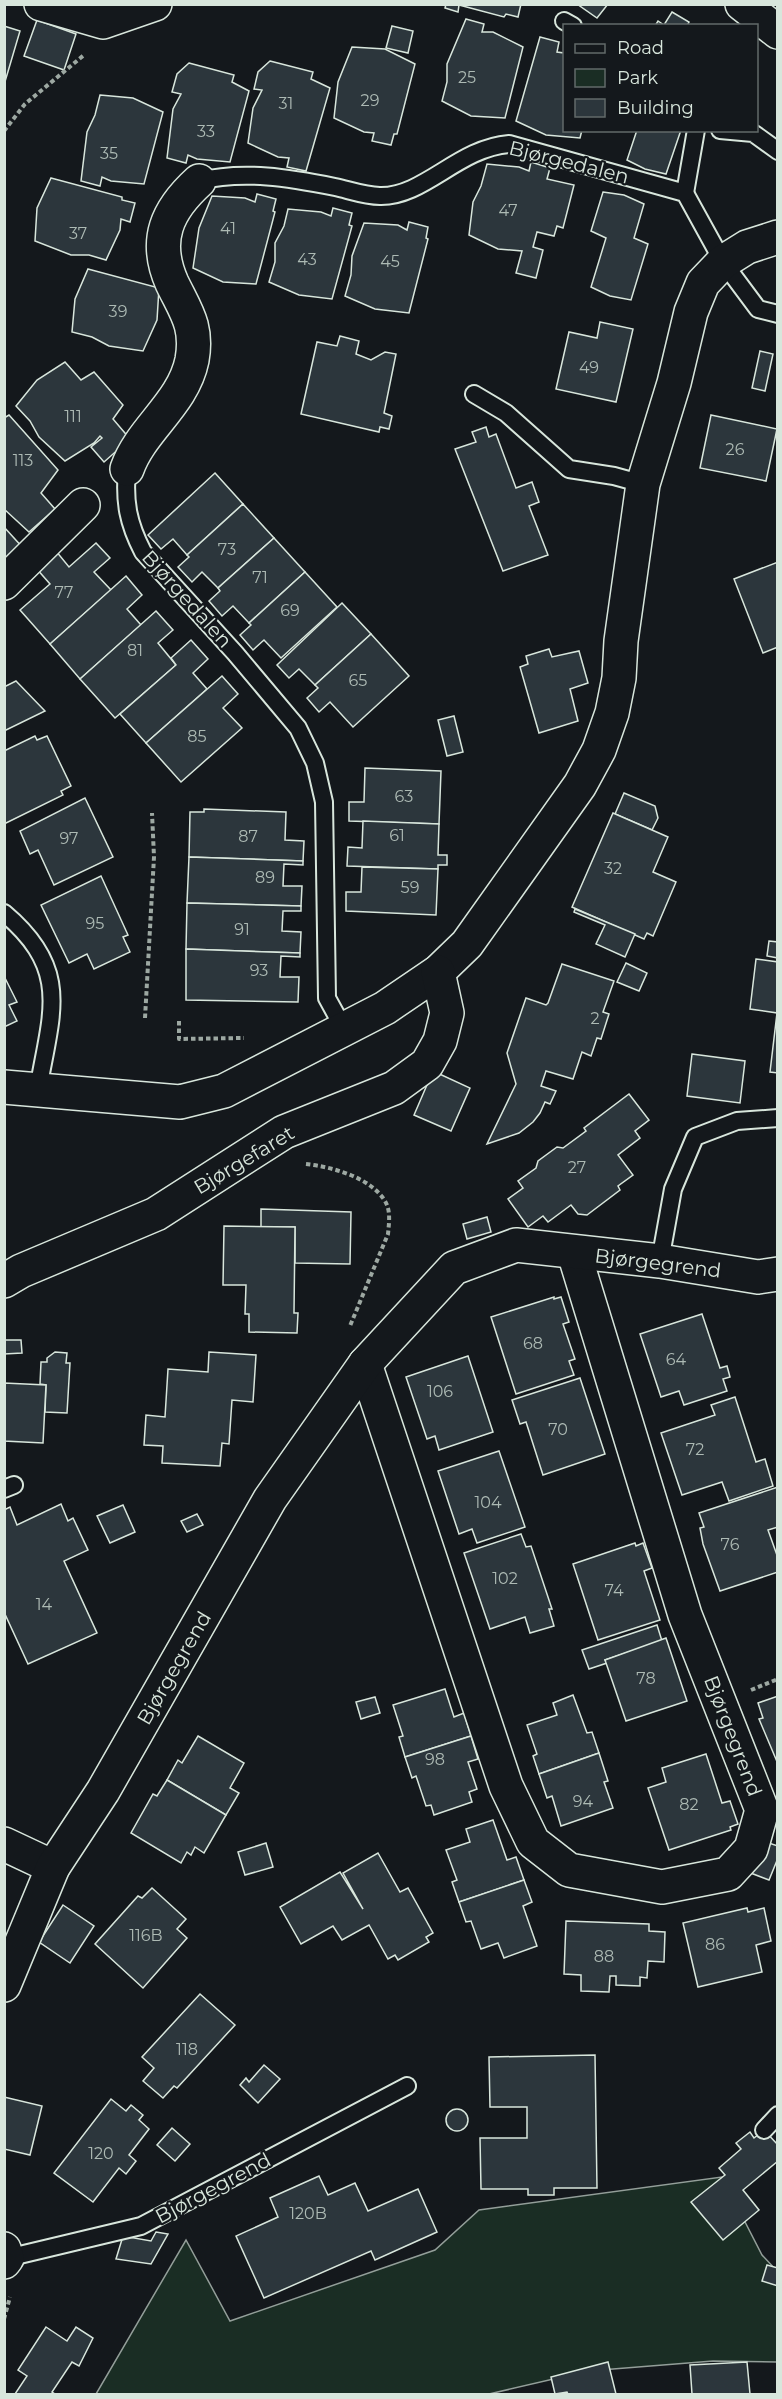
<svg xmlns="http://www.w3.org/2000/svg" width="782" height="2399" font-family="Montserrat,sans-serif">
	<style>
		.green { fill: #1a2d24; stroke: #939e99; stroke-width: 1.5 }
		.building { fill: #2c363c; stroke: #d8e6dc; stroke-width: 1.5 }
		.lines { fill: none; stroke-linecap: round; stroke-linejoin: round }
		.service-casing { stroke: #d8e6dc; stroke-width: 20 }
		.minor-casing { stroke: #d8e6dc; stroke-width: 36 }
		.path { stroke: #9da8a2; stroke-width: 4; stroke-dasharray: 4.5 3; stroke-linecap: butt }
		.service { stroke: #14181c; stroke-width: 16 }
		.minor { stroke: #14181c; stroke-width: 33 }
		.labels { text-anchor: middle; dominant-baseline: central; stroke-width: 4.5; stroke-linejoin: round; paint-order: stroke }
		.number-label { font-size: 16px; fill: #adbab4 }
		.street-label { font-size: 20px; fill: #d8e6dc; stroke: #14181c }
	</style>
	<rect width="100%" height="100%" fill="#14181c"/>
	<path class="green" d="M722,2177L762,2255L777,2271V2362L713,2361L588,2371L489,2394H96L186,2240L230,2321L435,2250L479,2210Z"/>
	<g class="building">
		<path d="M446,4H521L518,17L506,14L504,17L459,5L458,12L445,8Z"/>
		<path d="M577,4H608L597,18Z"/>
		<path d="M672,12L689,22L687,26H655L658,21L664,25Z"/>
		<path d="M466,19L484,24L482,32H493L523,47L505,118L471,116L442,101L447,82V64Z"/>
		<path d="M37,20L76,34L64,70L24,56Z"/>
		<path d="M4,26L20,31L4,85Z"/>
		<path d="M392,26L413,31L408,53L386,48Z"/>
		<path d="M540,37L559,42L557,52L564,53V130H582L580,138L546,135L516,121Z"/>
		<path d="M352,47L385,49L415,64L397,134H394L391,145L372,141L374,133L364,132L334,118L338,82Z"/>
		<path d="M270,61L313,72L311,79L330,88L306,171L287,167L289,158L278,157L248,143L253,108L262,90L254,89L258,72Z"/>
		<path d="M189,63L234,75L232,82L249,91L230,162L197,159L188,155L186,163L167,158L173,109L181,94L172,92L177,74Z"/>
		<path d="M100,95L133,98L163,112L144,184L111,181L102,177L100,186L81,181L87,132L95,115Z"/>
		<path d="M637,130H681L666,174L645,169L627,160Z"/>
		<path d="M531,162L550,168L547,179L574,185L563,228L557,226L554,236L537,232L533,247L543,250L536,278L516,273L522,251L498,249L469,235L473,202L481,186L487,164L519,167L529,171Z"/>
		<path d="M51,178L122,197V200L135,203L130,222L121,219L120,230L106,260L89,255H71L35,241L37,208Z"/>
		<path d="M603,192L624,195L644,204L634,238L648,244L631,300L610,296L591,287L606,238L591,231Z"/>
		<path d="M257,194L276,199L273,211L275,212L256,284L223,282L193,268L199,228L212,196L245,198L255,202Z"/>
		<path d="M333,208L352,213L349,225L352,226L332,299L299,295L269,282L275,262V243L284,226L288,209L321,212L331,216Z"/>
		<path d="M409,222L428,227L426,238L428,239L409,313L375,309L345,296L351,275L352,256L364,223L398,225L407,230Z"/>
		<path d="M88,269L159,288L157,320L143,351L109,346L92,337L72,332L75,299Z"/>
		<path d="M600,322L633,329L616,402L556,389L569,332L597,338Z"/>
		<path d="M340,336L359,341L356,354L371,360L385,352L396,354L384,413L392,416L389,429L380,427L379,432L301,414L317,342L337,346Z"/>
		<path d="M760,351L773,354L765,391L752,388Z"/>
		<path d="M65,362L81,380L94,372L123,405L113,419L130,439L104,462L91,447L102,438L100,436L94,443L65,461L39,437L30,421L16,406L37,380Z"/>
		<path d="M9,415L58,470L41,493L55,509L29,532L4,509V418Z"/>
		<path d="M711,415L777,429L766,481L700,468Z"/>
		<path d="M486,427L489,437L496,434L516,488L532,482L539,502L529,506L548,555L503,571L455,449L476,442L472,432Z"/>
		<path d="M215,473L243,504L187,555L173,539L161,549L148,535Z"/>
		<path d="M243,504L274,538L218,588L202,572L192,582L178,567L189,557L187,555Z"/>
		<path d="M4,527L24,549L4,566Z"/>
		<path d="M274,538L305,572L249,623L233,606L222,616L209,601L220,591L218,588Z"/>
		<path d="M96,543L110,558L94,572L111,590L50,644L20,610L50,584L36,568L56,551L69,567Z"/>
		<path d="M778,562V647L763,653L734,579Z"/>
		<path d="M305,572L337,607L281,658L264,640L253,650L240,635L251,625L249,623Z"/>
		<path d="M126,576L142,595L127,609L141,625L80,679L50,644Z"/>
		<path d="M342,603L371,634L315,685L299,669L289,678L277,665Z"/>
		<path d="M156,611L173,630L158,643L176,665L115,718L80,679Z"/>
		<path d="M371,634L409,676L353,727L330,702L319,712L307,698L318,688L315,685Z"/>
		<path d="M191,640L208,659L193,673L207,689L146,743L120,714L176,665L171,658Z"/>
		<path d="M549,649L552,657L579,651L588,683L570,689L578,721L539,733L520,667L528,664L526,656Z"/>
		<path d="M222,676L238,694L223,708L242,728L181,782L146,743Z"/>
		<path d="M16,681L45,711L4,731V687Z"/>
		<path d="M454,716L463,752L447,756L438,720Z"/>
		<path d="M35,736L37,740L47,736L71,786L61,791L63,795L4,824V751Z"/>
		<path d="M365,768L441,771L439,824L349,821V802H364Z"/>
		<path d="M624,793L655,806L658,818L652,830L615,814Z"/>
		<path d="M85,798L113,857L54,885L38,850L30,854L20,831Z"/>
		<path d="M204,809L286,812L285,840L304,841L303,861L189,857L190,812H204Z"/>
		<path d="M613,813L668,837L653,872L676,882L653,936L647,933L644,939L572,907Z"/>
		<path d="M363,821L439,824L438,855H447V865H438V869L347,866L348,847L362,848Z"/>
		<path d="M189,857L303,861V865L284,864L283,886H302L301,906L187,903Z"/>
		<path d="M362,867L438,869L436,915L346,911V892H361Z"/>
		<path d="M101,876L128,935L123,937L130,952L94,969L87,954L69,963L41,905Z"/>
		<path d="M187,903L301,906V911H283L282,931L301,932L300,953L186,949Z"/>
		<path d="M575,909L635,934L625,957L596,944L605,925L574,912Z"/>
		<path d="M769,941L778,942V958L767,956Z"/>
		<path d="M186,949L300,953V957L281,956L280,977H299L298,1002L186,1000Z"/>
		<path d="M756,959L778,962V1073L770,1072L777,1013L750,1009Z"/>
		<path d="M626,963L647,973L639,991L617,982Z"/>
		<path d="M562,964L614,981L603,1012L609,1014L601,1039L597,1038L591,1056L582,1052L573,1079L546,1071L541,1086L556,1091L550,1104L545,1102L540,1113L533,1122L519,1133L487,1144L516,1084L507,1053L526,998L546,1005L548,1003Z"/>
		<path d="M5,978L17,1002L9,1005L17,1021L4,1027Z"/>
		<path d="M692,1054L745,1061L740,1103L687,1096Z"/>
		<path d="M433,1071L470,1088L451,1131L414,1115Z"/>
		<path d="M629,1094L649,1120L635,1131L640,1138L618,1155L633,1175L618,1186L620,1190L587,1215L578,1214L571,1205L548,1222L543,1216L528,1227L508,1199L523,1188L518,1181L536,1168L538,1161L557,1147L563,1148L586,1131L584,1128Z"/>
		<path d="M261,1209L351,1212L350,1264L295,1263V1227H261Z"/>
		<path d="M487,1217L491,1232L467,1239L463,1224Z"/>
		<path d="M224,1226L295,1227L294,1313H298L297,1333L249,1332V1314H245L246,1285H223Z"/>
		<path d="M554,1297V1299L561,1297L569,1322L563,1324L575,1359L569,1361L574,1375L516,1394L491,1317Z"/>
		<path d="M702,1314L720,1368L727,1366L730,1377L723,1379L727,1391L684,1405L679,1391L661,1397L640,1334Z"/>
		<path d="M4,1340H21L22,1353L4,1354Z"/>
		<path d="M55,1352L67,1353L66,1363H70L67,1413L45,1412L46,1385L40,1384L41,1362H47V1358Z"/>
		<path d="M209,1352L256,1355L253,1402L232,1400L229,1444L222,1443L220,1466L162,1463L163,1446L144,1445L146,1415L165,1417L168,1369L208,1372Z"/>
		<path d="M468,1356L493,1432L439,1450L435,1436L427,1439L406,1377Z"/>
		<path d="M580,1378L605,1454L543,1475L526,1422L520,1424L512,1400Z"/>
		<path d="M4,1383L46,1385L43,1443L4,1441Z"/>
		<path d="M735,1397L756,1462L765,1459L773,1486L729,1501L722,1482L682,1495L661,1433L715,1415L711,1405Z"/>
		<path d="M499,1451L525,1527L477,1543L472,1529L459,1534L438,1471Z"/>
		<path d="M778,1487V1527L768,1530L778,1558V1572L720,1591L703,1544L700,1528L704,1527L699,1513Z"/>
		<path d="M61,1504L68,1521L73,1518L88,1550L64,1561L97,1633L28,1664L4,1612V1510L10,1507L17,1525Z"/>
		<path d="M123,1505L135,1532L110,1543L97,1516Z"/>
		<path d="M197,1514L203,1525L187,1532L181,1521Z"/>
		<path d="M521,1534L526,1547L531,1546L552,1609H549L554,1626L530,1633L525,1617L490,1629L464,1553Z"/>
		<path d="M635,1543L636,1546L643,1543L652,1568L644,1571L660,1620L598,1640L573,1564Z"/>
		<path d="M657,1625L662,1641L605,1660L607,1663L589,1669L582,1650Z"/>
		<path d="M666,1638L687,1701L626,1721L605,1660Z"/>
		<path d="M445,1689L454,1717L464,1713L471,1736L405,1757L399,1737L403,1736L393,1705Z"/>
		<path d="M573,1695L587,1733L592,1732L599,1753L539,1774L533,1756L537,1754L527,1725L557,1715L553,1703Z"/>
		<path d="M778,1696V1764L759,1719L763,1718L758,1703Z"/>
		<path d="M375,1697L380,1713L361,1719L356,1702Z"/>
		<path d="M198,1736L244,1763L230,1788L239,1793L226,1815L167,1780L178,1760L182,1763Z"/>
		<path d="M471,1736L478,1759L468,1762L477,1789L469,1792L472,1802L434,1815L431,1805L426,1806L416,1776L412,1778L405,1757Z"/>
		<path d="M599,1753L608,1781L604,1782L613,1808L561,1826L552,1796L547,1798L539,1774Z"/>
		<path d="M706,1754L722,1803L730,1801L738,1824L730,1827L731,1830L669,1850L648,1788L666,1782L662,1768Z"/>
		<path d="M167,1780L226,1815L204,1853L195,1847L191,1855L187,1852L181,1863L131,1833L153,1794L157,1796Z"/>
		<path d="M493,1820L507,1860L516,1857L524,1880L459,1902L452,1882L457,1880L446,1850L470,1842L466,1829Z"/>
		<path d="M760,1840L778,1846V1858L769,1880L748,1872Z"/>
		<path d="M266,1843L273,1867L245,1875L238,1852Z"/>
		<path d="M378,1853L400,1892L408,1888L433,1933L426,1937L429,1942L398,1960L395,1955L388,1959L369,1925L342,1940L333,1926L301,1944L280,1907L340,1872L363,1909L343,1873Z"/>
		<path d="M524,1880L532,1902L523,1906L537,1946L504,1958L498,1943L481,1949L471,1921L466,1922L459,1902Z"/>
		<path d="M152,1888L186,1919L177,1929L187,1938L143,1988L95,1944L138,1896L142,1898Z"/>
		<path d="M63,1905L94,1926L70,1963L39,1942Z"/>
		<path d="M747,1908L748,1912L764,1908L771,1941L756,1945L762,1972L698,1987L683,1923Z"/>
		<path d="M566,1921L649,1924V1931L665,1932L664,1962L648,1961L647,1978L640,1977V1986L616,1985V1976H610L609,1992L581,1991V1975L564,1974Z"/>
		<path d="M200,1994L235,2025L177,2088L174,2086L163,2098L143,2081L154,2068L142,2057Z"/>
		<path d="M595,2055L597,2188H554V2195H528V2189H481L480,2138H527V2107H490L489,2057Z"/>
		<path d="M264,2065L280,2079L258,2103L240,2085L246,2078L249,2082Z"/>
		<path d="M4,2097L42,2106L30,2155L4,2149Z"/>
		<path d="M111,2099L126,2111L131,2105L143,2115L139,2120L149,2129L129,2155L136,2161L126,2174L119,2168L93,2202L54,2173Z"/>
		<circle cx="457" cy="2120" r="11"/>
		<path d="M172,2128L190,2144L175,2161L157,2145Z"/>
		<path d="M764,2130L778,2145V2161L743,2190L759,2210L723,2240L691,2202L725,2175L719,2168L741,2149L736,2143L750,2132L754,2138Z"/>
		<path d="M319,2176L328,2195L355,2183L368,2211L418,2189L437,2232L375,2260L371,2251L264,2298L236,2236L278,2217L270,2198Z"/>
		<path d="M156,2232L168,2234L151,2264L116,2259L123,2236L151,2241Z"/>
		<path d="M767,2265L778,2268V2286L762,2281Z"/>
		<path d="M46,2327L67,2341L76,2327L93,2338L79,2366L72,2362L52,2392L55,2394H15L27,2376L18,2370Z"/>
		<path d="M608,2362L616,2394H568L567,2392L555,2394L551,2377Z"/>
		<path d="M747,2362L750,2394H692L690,2365Z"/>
	</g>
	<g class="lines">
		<g class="service-casing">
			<g id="service">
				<path d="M564,21L573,26"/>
				<path d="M720,130L753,133L778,151"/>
				<path d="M199,181C244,170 290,178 335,187C349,190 365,196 380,196C424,197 458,148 509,144L685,193L723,262L758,309L778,314"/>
				<path d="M685,193L696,130"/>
				<path d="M474,394L506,413L569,469L614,476L643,484"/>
				<path d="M127,469C124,502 128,523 143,552L235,653L298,728L315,763L324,802L327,998L344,1029"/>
				<path d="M4,913C72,970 51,1013 38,1090"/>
				<path d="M660,1261L673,1189L695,1137L737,1121L778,1118"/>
				<path d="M4,1489L14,1485"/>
				<path d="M764,2130L778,2115"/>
				<path d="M7,2258L141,2226L407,2086"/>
			</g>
		</g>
		<g class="minor-casing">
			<g id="minor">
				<path d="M41,4L103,22L155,4"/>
				<path d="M742,4L778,32"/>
				<path d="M127,469C141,429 183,404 192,360C198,326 186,312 172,283C153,240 167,210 199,181"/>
				<path d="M4,583L83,505"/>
				<path d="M4,1087L180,1102L224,1091L385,1008L438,972L467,944L580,785L599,750L612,713L619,678L621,641L643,484L674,383L691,312L703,283L723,262L747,247L778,237"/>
				<path d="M4,1281L21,1271L156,1214L284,1132L394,1088L427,1064L440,1041L447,1013L438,972"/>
				<path d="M365,1364L506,1786L533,1842L569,1870L662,1887L728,1874L751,1849L762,1810L685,1615L574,1253"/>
				<path d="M4,1844L53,1867"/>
				<path d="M4,1985L53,1867L103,1791L270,1499L365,1364L454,1268L516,1245L660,1261L758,1277L778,1274"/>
				<path d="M4,2249L7,2258L4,2262"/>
			</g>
		</g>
		<g class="path">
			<path d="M4,131L25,104L84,55"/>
			<path d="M145,1018L154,857L152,813"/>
			<path d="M179,1021V1039L244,1038"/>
			<path d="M306,1164C332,1167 370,1177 385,1201C391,1211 389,1223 388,1234L350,1326"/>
			<path d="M751,1690L778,1679"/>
			<path d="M4,2319L10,2297"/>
		</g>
		<use href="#service" class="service"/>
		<use href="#minor" class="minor"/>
	</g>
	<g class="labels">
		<g class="number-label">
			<text x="467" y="77">25</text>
			<text x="370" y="100">29</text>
			<text x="286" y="103">31</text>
			<text x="206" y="131">33</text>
			<text x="109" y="153">35</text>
			<text x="508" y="210">47</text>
			<text x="228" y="228">41</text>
			<text x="78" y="233">37</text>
			<text x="307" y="259">43</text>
			<text x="390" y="261">45</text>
			<text x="118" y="311">39</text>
			<text x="589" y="367">49</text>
			<text x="73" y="416">111</text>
			<text x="735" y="449">26</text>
			<text x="23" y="460">113</text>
			<text x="227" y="549">73</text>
			<text x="260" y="577">71</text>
			<text x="64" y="592">77</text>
			<text x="290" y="610">69</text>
			<text x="135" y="650">81</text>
			<text x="358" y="680">65</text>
			<text x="197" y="736">85</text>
			<text x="404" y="796">63</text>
			<text x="397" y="835">61</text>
			<text x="248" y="836">87</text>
			<text x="69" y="838">97</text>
			<text x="613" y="868">32</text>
			<text x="265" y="877">89</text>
			<text x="410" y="887">59</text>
			<text x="95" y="923">95</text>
			<text x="242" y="929">91</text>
			<text x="259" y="970">93</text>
			<text x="595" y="1018">2</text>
			<text x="577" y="1167">27</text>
			<text x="533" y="1343">68</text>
			<text x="676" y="1359">64</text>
			<text x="440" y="1391">106</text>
			<text x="558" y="1429">70</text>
			<text x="695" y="1449">72</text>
			<text x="488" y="1502">104</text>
			<text x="730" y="1544">76</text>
			<text x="505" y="1578">102</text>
			<text x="614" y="1590">74</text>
			<text x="44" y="1604">14</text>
			<text x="646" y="1678">78</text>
			<text x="435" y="1759">98</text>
			<text x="583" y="1801">94</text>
			<text x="689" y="1804">82</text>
			<text x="146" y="1935">116B</text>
			<text x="715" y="1944">86</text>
			<text x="604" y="1956">88</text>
			<text x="187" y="2049">118</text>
			<text x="101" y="2153">120</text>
			<text x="308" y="2213">120B</text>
		</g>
		<g class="street-label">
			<text transform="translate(569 162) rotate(14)">Bjørgedalen</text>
			<text transform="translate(187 599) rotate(48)">Bjørgedalen</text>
			<text transform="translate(244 1160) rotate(-31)">Bjørgefaret</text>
			<text transform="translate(658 1263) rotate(7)">Bjørgegrend</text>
			<text transform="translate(174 1668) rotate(-60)">Bjørgegrend</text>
			<text transform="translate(733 1736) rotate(69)">Bjørgegrend</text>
			<text transform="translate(213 2188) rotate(-28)">Bjørgegrend</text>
		</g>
	</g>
	<rect width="782" height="2399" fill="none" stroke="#d8e6dc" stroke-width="12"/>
	<rect x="563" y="24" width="195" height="108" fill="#14181c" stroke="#626a69" stroke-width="1.5"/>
	<rect x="575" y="44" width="30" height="9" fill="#14181c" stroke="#626a69" stroke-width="1.5"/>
	<text x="617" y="54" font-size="18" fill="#d8e6dc">Road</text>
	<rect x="575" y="69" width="30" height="18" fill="#1a2d24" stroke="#626a69" stroke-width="1.5"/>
	<text x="617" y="84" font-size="18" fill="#d8e6dc">Park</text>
	<rect x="575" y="99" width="30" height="18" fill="#2c363c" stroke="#626a69" stroke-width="1.5"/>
	<text x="617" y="114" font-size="18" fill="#d8e6dc">Building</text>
</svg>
